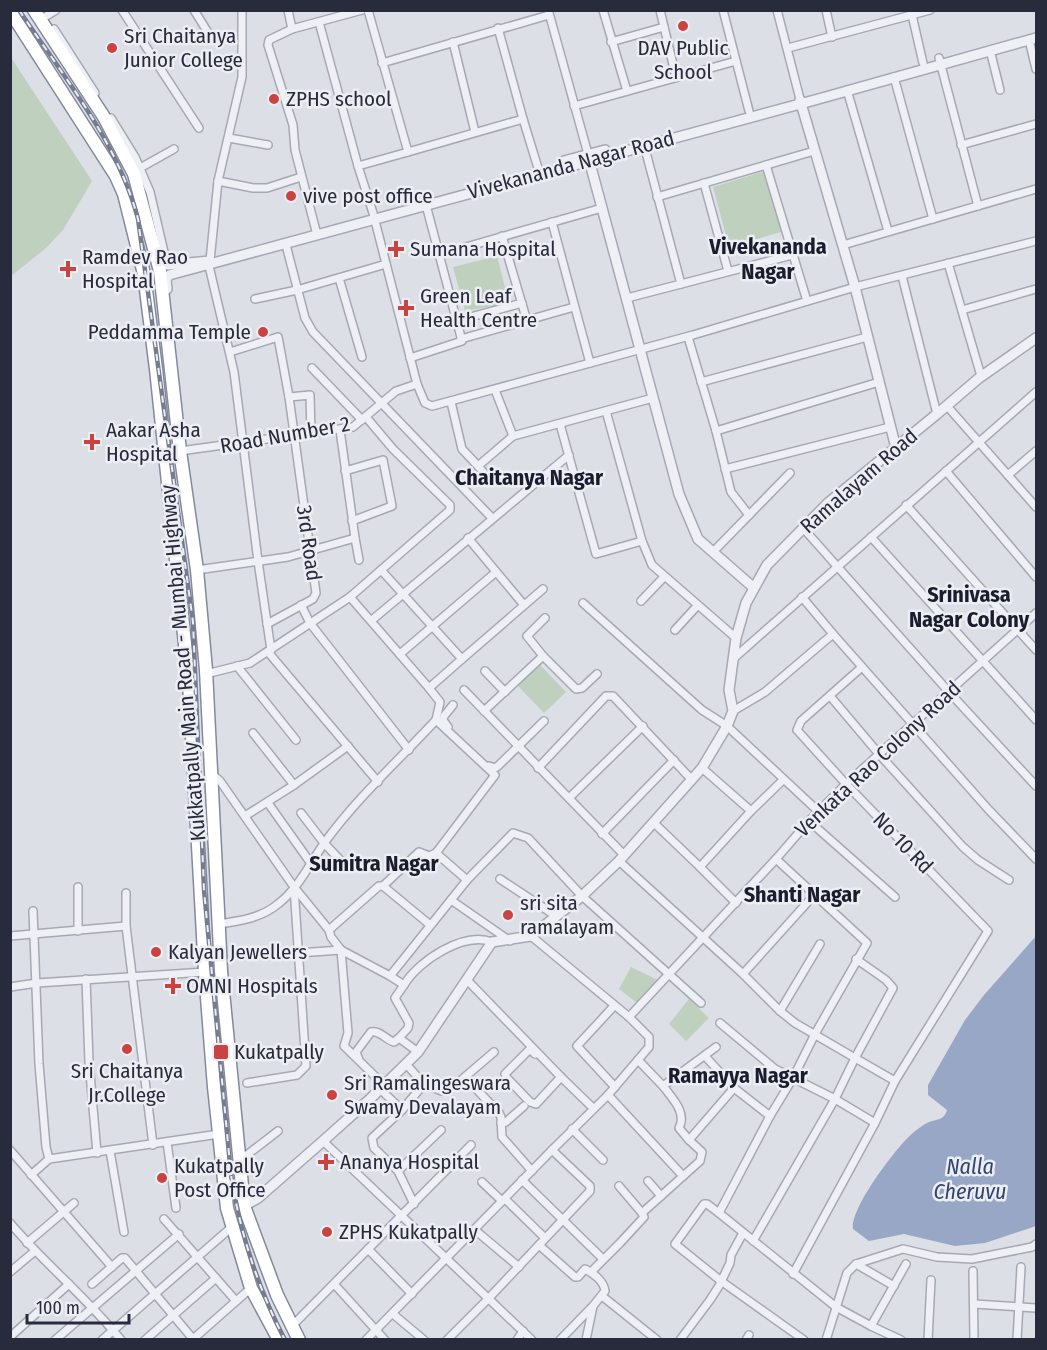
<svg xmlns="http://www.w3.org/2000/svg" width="1047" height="1350" font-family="'Fira Sans Condensed',sans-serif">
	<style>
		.green { fill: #c0d0be }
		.water { fill: #98a7c6 }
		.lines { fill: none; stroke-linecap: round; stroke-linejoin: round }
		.minor-casing { stroke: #a6a9b3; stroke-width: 10 }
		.tertiary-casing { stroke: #a6a9b3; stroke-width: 12 }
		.trunk-casing { stroke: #848a9c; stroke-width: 15 }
		.minor { stroke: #eff0f5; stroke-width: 7 }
		.tertiary { stroke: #eff0f5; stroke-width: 9 }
		.trunk { stroke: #fff; stroke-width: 12 }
		.rail-casing { stroke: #767c8f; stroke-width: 4.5 }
		.rail { stroke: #eceef4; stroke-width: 2; stroke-dasharray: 7; stroke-linecap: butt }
		.poi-dot { fill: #ca4343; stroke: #eceef4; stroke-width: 2 }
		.labels { text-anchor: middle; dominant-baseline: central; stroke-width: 5; stroke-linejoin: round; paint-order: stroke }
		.poi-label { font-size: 21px; fill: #272b3c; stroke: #eceef4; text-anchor: start }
		.street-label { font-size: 21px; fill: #272b3c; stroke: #eceef4 }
		.neighbourhood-label { font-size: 22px; font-weight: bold; fill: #191d2d; stroke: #eceef4 }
		.water-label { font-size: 22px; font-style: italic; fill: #32446f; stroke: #eceef4 }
	</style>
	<rect width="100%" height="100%" fill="#dcdfe6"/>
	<g class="green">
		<path d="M10,56L92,181L63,230L46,248L11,276Z"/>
		<path d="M765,171L781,232L729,247L713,187Z"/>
		<path d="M497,256L509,303L465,311L453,267Z"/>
		<path d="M539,664L566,692L544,713L517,685Z"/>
		<path d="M631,967L660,981L637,1003L619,989Z"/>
		<path d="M689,999L709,1018L686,1041L669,1024Z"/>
	</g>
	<path class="water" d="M1036,936V1226L985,1243L955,1246L904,1234L869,1241L853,1229C850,1208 897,1146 914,1132C918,1129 924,1124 929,1122C938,1119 944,1120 947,1110L928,1095V1085L965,1020L984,995Z"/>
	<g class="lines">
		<g class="minor-casing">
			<g id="minor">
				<path d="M122,10L199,128"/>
				<path d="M194,10L207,31"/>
				<path d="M288,10L292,29L362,10"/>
				<path d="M368,10L408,152L523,119L538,168"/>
				<path d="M603,10L627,91"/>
				<path d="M660,10L676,77"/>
				<path d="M723,10L749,111"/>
				<path d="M777,10L800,99"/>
				<path d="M826,10L832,37"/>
				<path d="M549,13L588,154"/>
				<path d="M912,15L923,63"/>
				<path d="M40,20L56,10"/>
				<path d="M319,22L358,166"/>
				<path d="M498,28L523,119"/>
				<path d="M54,29L95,93"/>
				<path d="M292,29L269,40L268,45L293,125L295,150L316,231"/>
				<path d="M1029,40L1036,69"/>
				<path d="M453,42L475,132"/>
				<path d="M611,42L664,27"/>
				<path d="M788,48L930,10"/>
				<path d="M990,50L1000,90"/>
				<path d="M939,58L978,206"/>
				<path d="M382,63L549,15"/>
				<path d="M894,77L933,219"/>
				<path d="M847,90L888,231"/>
				<path d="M574,106L736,61"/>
				<path d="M111,118L135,157L150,192L167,265"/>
				<path d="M229,138L268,145"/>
				<path d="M961,145L1036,124"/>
				<path d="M408,152L358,166L373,213L417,384L425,403L432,406L693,335L855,287L1036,241"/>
				<path d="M766,165L807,301"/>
				<path d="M140,168L174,149"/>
				<path d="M218,181L253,188H267L301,177"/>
				<path d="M704,183L728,271"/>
				<path d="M657,197L814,151"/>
				<path d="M552,222L590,363"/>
				<path d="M502,236L527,321"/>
				<path d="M286,245L305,318L313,332L492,518"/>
				<path d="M843,245L1036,189"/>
				<path d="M438,255L602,208"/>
				<path d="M210,261L218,181L242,77V10"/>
				<path d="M948,263L981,376"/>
				<path d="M209,266L234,372L258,561L271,650"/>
				<path d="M902,276L937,414"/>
				<path d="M339,278L362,357"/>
				<path d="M681,284L792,255"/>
				<path d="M627,298L681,284L644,145"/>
				<path d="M255,299L297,290L386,264"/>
				<path d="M962,310L1036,289"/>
				<path d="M456,321L522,303"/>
				<path d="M688,337L716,431L731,492L749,515"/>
				<path d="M461,339L574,307"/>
				<path d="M230,352L278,337L289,397L316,593L313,599L267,624"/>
				<path d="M410,358L462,341L426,205"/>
				<path d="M312,368L362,420"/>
				<path d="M701,382L867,337"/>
				<path d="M495,390L513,436L653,398"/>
				<path d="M289,397L310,395L311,433"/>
				<path d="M451,402L462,449L478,466L513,436"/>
				<path d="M947,406L1036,507"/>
				<path d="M606,411L642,541L652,565L736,638"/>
				<path d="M560,424L596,554L642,541"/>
				<path d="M716,431L879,382"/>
				<path d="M180,451L353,427L396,391L417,384"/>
				<path d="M478,466L491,481"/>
				<path d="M725,469L890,427"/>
				<path d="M345,471L383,460L392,506L352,521"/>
				<path d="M946,471L1036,577"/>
				<path d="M1008,475L1036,451"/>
				<path d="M906,505L1036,650"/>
				<path d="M803,528L949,692L1036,786"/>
				<path d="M871,537L1036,720"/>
				<path d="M355,538L359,560"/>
				<path d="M468,538L524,605"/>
				<path d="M713,552L790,473"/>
				<path d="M197,570L288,557L355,538L340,430"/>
				<path d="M381,570L462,659L543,589"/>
				<path d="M350,597L429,688L462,659"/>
				<path d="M802,597L833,634L988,809L1036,859"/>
				<path d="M641,601L664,577"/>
				<path d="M583,603L702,710L727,726L819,812"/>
				<path d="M301,605L310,623L409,750"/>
				<path d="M372,620L569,455"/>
				<path d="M675,630L697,606"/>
				<path d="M268,652L378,782"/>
				<path d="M400,654L496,572"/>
				<path d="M543,656L527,636L545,618"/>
				<path d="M733,659L1036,392"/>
				<path d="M237,666L296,740"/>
				<path d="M862,667L801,721L797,730L846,784L988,931L895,1081"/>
				<path d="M485,671L505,692"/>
				<path d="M206,674L250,663L350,597L450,510V505L393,449L366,417"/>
				<path d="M429,688L440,702L436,720L495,775L436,853L467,880L513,833L528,838L582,896L701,1003"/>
				<path d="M464,690L624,855"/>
				<path d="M830,696L879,754L963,847L978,860L1009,880"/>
				<path d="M484,711L543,656L576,689L582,688L597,674"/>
				<path d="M733,711L765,692L833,634"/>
				<path d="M448,727L443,720L444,716L453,705"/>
				<path d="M253,733L294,785"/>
				<path d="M489,766L495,768L498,766L544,721"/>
				<path d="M538,768L606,696H613L692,780"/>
				<path d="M702,768L751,811"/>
				<path d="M212,774L220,781L294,887L329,930L331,937L341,950L348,1033L344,1046L384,1085"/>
				<path d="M569,798L643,726"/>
				<path d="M268,803L312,865"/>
				<path d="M301,813L324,843L342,862"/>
				<path d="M245,816L294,785L348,746"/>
				<path d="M809,821L895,897"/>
				<path d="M653,822L700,867"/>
				<path d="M602,834L674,760"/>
				<path d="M776,859L867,943L815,1034L793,1078L770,1116L719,1213L836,1307L871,1326L906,1264"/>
				<path d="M619,861L743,974L780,1011L795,1023L855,1058L835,1099L753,1241"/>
				<path d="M500,879L556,916"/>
				<path d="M383,886L419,852L429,856L436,853"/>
				<path d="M126,893V926L153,1145"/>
				<path d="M451,900L510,941"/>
				<path d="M736,903L700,867L751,811L783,780"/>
				<path d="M33,911L39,1064L46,1147L49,1159"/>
				<path d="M219,924C240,921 261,918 278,904C299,888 310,863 325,842C357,798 399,760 436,720"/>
				<path d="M329,930L379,886H383L429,924"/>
				<path d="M78,931V887"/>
				<path d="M10,936L126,926"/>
				<path d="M298,953L341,950L390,976L404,985L395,998L409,1023L408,1028L399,1038L418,1052"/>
				<path d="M743,974L815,894"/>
				<path d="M390,976L467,880"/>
				<path d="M86,979L89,1062L97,1153"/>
				<path d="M467,980L561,1077L593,1108"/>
				<path d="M404,985C418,961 464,931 492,942"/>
				<path d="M10,987L37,983L205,972"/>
				<path d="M614,1006L577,1046L615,1087"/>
				<path d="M780,1011L820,944"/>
				<path d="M629,1017L776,859L809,821L846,784L1036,613"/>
				<path d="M720,1023L775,1069L835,1099L875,1123"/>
				<path d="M535,1054L530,1049L505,1074L506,1077L530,1102L536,1104L561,1077"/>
				<path d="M705,1056L734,1088L770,1116"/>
				<path d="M359,1060L356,1052L371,1032C380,1030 386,1040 394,1042L399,1038"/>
				<path d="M638,1060L663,1086L716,1047"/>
				<path d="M406,1064L424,1084L442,1091L459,1082L494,1052"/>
				<path d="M465,1077L499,1113L501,1117L502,1137L532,1171"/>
				<path d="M247,1083L297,1075L306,1066L294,887"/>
				<path d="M663,1086C673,1099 687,1113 679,1128L689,1140"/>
				<path d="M380,1089L402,1110"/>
				<path d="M608,1095L683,1176"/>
				<path d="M501,1123L506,1122L524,1106"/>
				<path d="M572,1129L603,1160"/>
				<path d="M323,1141L532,1340"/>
				<path d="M167,1142L176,1208"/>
				<path d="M10,1150L112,1267"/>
				<path d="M110,1151L124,1232"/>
				<path d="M239,1161L278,1131"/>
				<path d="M398,1171L374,1148L372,1138L402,1110L424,1084"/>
				<path d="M31,1175L49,1159L219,1134"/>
				<path d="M522,1180L603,1259"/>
				<path d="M648,1181L661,1196"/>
				<path d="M482,1182L502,1201"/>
				<path d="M619,1186L642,1213"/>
				<path d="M505,1199L545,1238"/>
				<path d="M414,1204L398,1171L441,1130"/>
				<path d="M719,1213L707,1204H704L675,1244L721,1281L804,1340"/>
				<path d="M164,1219L236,1301"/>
				<path d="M10,1223C45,1264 87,1298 121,1340"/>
				<path d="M475,1230L519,1267"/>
				<path d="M27,1243L74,1203"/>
				<path d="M539,1245L575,1277H578L585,1269C593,1273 604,1281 605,1291L593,1306L586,1340"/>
				<path d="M368,1249L412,1294"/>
				<path d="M856,1264L894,1286"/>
				<path d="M973,1271L974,1340"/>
				<path d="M10,1272L35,1251"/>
				<path d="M591,1272L620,1243L644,1217L642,1213L700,1161L702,1152L689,1140L734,1088"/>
				<path d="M793,1274L875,1123L895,1081L855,1058L893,988L886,980L856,959"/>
				<path d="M92,1284L122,1258H125L193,1339"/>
				<path d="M335,1285L385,1340"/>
				<path d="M602,1296L657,1340"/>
				<path d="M974,1304L1036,1308"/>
				<path d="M393,1314L424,1340"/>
				<path d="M292,1326L471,1145"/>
				<path d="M871,1326L901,1340"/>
				<path d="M10,1337L69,1284"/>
				<path d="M55,1340L179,1234"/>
				<path d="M102,1340L233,1226"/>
				<path d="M145,1340L216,1278"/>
				<path d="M192,1340L251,1288"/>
				<path d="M366,1340L552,1150L608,1095L649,1047V1037L629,1017L531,936"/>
				<path d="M447,1340L488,1299L590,1191V1186L552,1150"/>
				<path d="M517,1340L523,1331"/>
				<path d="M560,1340L591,1308"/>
				<path d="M680,1340L710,1300L719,1286L730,1263L731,1255L743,1233"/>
				<path d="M746,1340L749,1335"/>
				<path d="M826,1340L847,1273L856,1264L903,1249L937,1257L972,1259L1032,1247L1036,1244"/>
				<path d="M928,1340L931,1280"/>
				<path d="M1017,1340L1021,1267"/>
			</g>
		</g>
		<g class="tertiary-casing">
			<g id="tertiary">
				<path d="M800,100L855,287L896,448"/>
				<path d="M588,156L679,494L698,539L754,588"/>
				<path d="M564,161L605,150"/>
				<path d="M157,260L167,265L210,261"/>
				<path d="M167,289L166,280L169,275L822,98L1036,38"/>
				<path d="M244,1206L258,1198L323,1141L370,1099L418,1052L492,942L531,936L582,896L619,861L702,768L727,726L733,711L729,690L736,638L746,603L767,565L828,503L937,414L979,378L1036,338"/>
			</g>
		</g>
		<g class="trunk-casing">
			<g id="trunk">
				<path d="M34,10L104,117L134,174L160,271L180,451L197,570L206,670L221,971L244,1206L277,1295L299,1340"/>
				<path d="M10,11L116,176L124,194L144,274L156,369L189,682L205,972L214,1087L227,1208L251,1288L279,1340"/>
			</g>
		</g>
		<use href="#minor" class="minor"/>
		<use href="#tertiary" class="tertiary"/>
		<use href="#trunk" class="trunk"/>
		<g class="rail-casing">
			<path id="rail" d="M19,10C63,76 118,142 138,219L193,622L204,890L231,1175C240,1233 258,1288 285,1340"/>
		</g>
		<use href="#rail" class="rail"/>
	</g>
	<g class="poi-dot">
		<circle cx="683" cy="26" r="6"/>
		<circle cx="112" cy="48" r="6"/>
		<circle cx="274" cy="99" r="6"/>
		<circle cx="291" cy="196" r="6"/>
		<path d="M393 240h6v6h6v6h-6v6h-6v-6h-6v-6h6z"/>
		<path d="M65 260h6v6h6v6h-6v6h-6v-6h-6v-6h6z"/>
		<path d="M403 299h6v6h6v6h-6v6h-6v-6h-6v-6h6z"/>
		<circle cx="263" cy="332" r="6"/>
		<path d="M89 433h6v6h6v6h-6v6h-6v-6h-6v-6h6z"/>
		<circle cx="508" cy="915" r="6"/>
		<circle cx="156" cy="952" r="6"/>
		<path d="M170 977h6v6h6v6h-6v6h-6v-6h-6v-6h6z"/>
		<circle cx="127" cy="1049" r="6"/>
		<rect x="213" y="1044" width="16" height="16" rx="3"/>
		<circle cx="332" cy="1095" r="6"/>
		<path d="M323 1153h6v6h6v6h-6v6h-6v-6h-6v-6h6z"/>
		<circle cx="162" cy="1178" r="6"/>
		<circle cx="327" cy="1232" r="6"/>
	</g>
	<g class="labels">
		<g class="poi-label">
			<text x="124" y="36">Sri Chaitanya<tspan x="124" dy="24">Junior College</tspan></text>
			<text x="683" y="48" text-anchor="middle">DAV Public<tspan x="683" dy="24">School</tspan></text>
			<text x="286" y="99">ZPHS school</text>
			<text x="303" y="196">vive post office</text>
			<text x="410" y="249">Sumana Hospital</text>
			<text x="82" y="257">Ramdev Rao<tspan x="82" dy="24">Hospital</tspan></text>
			<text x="420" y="296">Green Leaf<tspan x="420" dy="24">Health Centre</tspan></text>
			<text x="251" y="332" text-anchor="end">Peddamma Temple</text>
			<text x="106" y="430">Aakar Asha<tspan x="106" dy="24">Hospital</tspan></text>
			<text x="520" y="903">sri sita<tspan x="520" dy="24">ramalayam</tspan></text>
			<text x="168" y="952">Kalyan Jewellers</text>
			<text x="186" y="986">OMNI Hospitals</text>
			<text x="234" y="1052">Kukatpally</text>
			<text x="127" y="1071" text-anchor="middle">Sri Chaitanya<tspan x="127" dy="24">Jr.College</tspan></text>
			<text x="344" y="1083">Sri Ramalingeswara<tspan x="344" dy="24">Swamy Devalayam</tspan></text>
			<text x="340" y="1162">Ananya Hospital</text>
			<text x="174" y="1166">Kukatpally<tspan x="174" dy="24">Post Office</tspan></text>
			<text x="339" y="1232">ZPHS Kukatpally</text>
		</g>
		<g class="street-label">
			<text transform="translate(571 165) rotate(-15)">Vivekananda Nagar Road</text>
			<text transform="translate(285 435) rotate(-10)">Road Number 2</text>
			<text transform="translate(859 481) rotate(-41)">Ramalayam Road</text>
			<text transform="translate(309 543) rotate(82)">3rd Road</text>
			<text transform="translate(183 663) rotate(-95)">Kukkatpally Main Road - Mumbai Highway</text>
			<text transform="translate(878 759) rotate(-43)">Venkata Rao Colony Road</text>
			<text transform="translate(903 843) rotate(46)">No 10 Rd</text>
		</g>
		<g class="neighbourhood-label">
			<text x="768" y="246">Vivekananda<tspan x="768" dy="25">Nagar</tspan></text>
			<text x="529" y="477">Chaitanya Nagar</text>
			<text x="969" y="594">Srinivasa<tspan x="969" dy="25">Nagar Colony</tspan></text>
			<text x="374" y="863">Sumitra Nagar</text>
			<text x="802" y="894">Shanti Nagar</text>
			<text x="738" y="1075">Ramayya Nagar</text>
		</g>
		<g class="water-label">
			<text x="970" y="1166">Nalla<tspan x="970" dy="25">Cheruvu</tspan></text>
		</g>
	</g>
	<rect width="1047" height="1350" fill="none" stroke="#272b3c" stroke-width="24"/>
	<path d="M27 1314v9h102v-9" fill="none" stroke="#272b3c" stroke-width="3"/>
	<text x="36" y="1314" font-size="18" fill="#272b3c" stroke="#eceef4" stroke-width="4.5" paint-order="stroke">100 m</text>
</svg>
